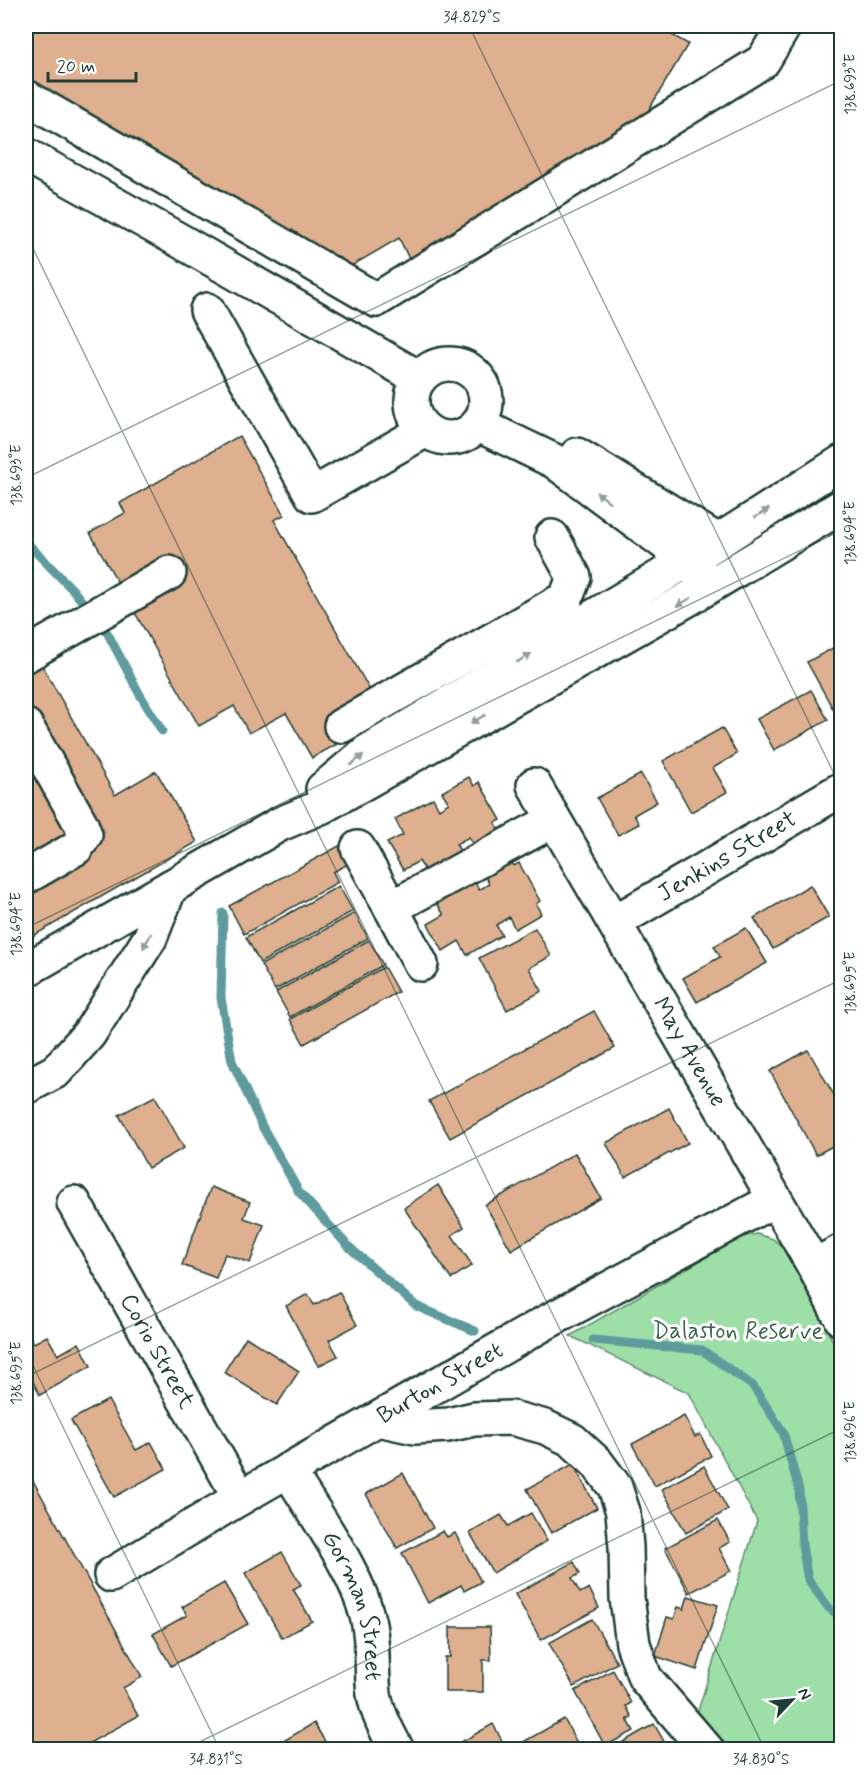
<svg xmlns="http://www.w3.org/2000/svg" width="867" height="1775" font-family="Mynerve,sans-serif">
	<style>
		.green { fill: #9edfa8; stroke: #5e8e6e; stroke-width: 1.5 }
		.lines { fill: none; stroke-linecap: round; stroke-linejoin: round }
		.stream { stroke: #5f9b9d; stroke-width: 9 }
		.building { fill: #deb08f; stroke: #1f3d34; stroke-width: 1.5 }
		.minor-casing { stroke: #1f3d34; stroke-width: 38 }
		.minor { stroke: #fff; stroke-width: 33 }
		.oneway { fill: #8f9e9a }
		.ticks { fill: none; stroke: #1f3d34; stroke-width: 1.5; stroke-opacity: 0.45 }
		.labels { text-anchor: middle; dominant-baseline: central; stroke-width: 6; stroke-linejoin: round; paint-order: stroke }
		.street-label { font-size: 24px; fill: #1f3d34; stroke: #fff }
		.park-label { font-size: 24px; fill: #3f6651; stroke: #fff }
		.neatline { fill: none; stroke: #1f3d34; stroke-width: 2 }
		.ticks-label { font-size: 15px; text-anchor: middle; fill: #1f3d34 }
	</style>
	<rect width="100%" height="100%" fill="#fff"/>
	<filter id="ink" filterUnits="userSpaceOnUse"><feTurbulence type="fractalNoise" baseFrequency=".0167" numOctaves="2"/><feDisplacementMap in="SourceGraphic" scale="12" xChannelSelector="R" yChannelSelector="G"/><feConvolveMatrix kernelMatrix="1 2 1 2 8 2 1 2 1" color-interpolation-filters="sRGB"/></filter>
	<g filter="url(#ink)">
		<path class="green" d="M757,1234L773,1239L785,1249L841,1357V1749H721L697,1714L757,1521L689,1393L570,1336L741,1237Z"/>
		<g class="lines">
			<g class="stream">
				<path d="M26,542L73,590L108,634L139,693L162,731"/>
				<path d="M223,913L221,998L232,1061L262,1126L299,1192L349,1247L416,1306L475,1331"/>
				<path d="M593,1340L702,1350L753,1386L783,1432L799,1490L802,1545L808,1580L829,1608L842,1618"/>
			</g>
		</g>
		<g class="building">
			<path d="M26,26H656L688,44L641,123L412,265L399,238L343,271L26,86Z"/>
			<path d="M239,436L284,515L274,520L385,717L312,758L286,713L249,733L234,706L199,726L90,533L125,513L120,503Z"/>
			<path d="M26,637L115,795L156,771L197,842L26,940Z"/>
			<path d="M842,643V714L837,716L807,662Z"/>
			<path d="M811,690L828,720L774,750L757,719Z"/>
			<path d="M722,728L737,754L713,768L727,792L691,812L663,761Z"/>
			<path d="M641,774L657,802L634,815L639,824L618,835L597,798Z"/>
			<path d="M469,777L474,786L479,782L501,820L495,823L501,833L475,848L469,837L456,844L462,854L427,874L419,861L403,870L387,843L403,835L395,819L433,798L439,809L449,803L442,792Z"/>
			<path d="M339,846L348,864L333,872L338,882L244,934L229,906Z"/>
			<path d="M509,858L514,866L519,863L540,901L536,904L541,914L515,929L509,917L496,925L502,935L467,955L459,941L443,951L428,924L444,915L435,900L473,878L479,890L489,884L483,872Z"/>
			<path d="M810,885L829,917L773,949L754,918Z"/>
			<path d="M339,886L353,911L260,963L246,937Z"/>
			<path d="M355,913L368,938L275,990L261,965Z"/>
			<path d="M535,928L551,956L529,968L542,991L507,1010L479,958Z"/>
			<path d="M746,928L767,963L697,1002L683,978L720,957L714,946Z"/>
			<path d="M369,940L383,965L290,1017L276,992Z"/>
			<path d="M384,967L398,992L304,1044L290,1019Z"/>
			<path d="M594,1011L615,1048L450,1138L429,1101Z"/>
			<path d="M808,1050L842,1109V1141L816,1155L770,1071Z"/>
			<path d="M155,1096L184,1148L148,1168L119,1115Z"/>
			<path d="M669,1108L688,1143L625,1177L606,1143Z"/>
			<path d="M575,1153L601,1198L511,1250L485,1205Z"/>
			<path d="M438,1185L464,1227L452,1235L472,1265L451,1279L404,1208Z"/>
			<path d="M211,1187L250,1202L244,1218L264,1225L250,1263L225,1254L216,1278L182,1265Z"/>
			<path d="M339,1292L357,1325L329,1340L338,1356L318,1366L286,1306L308,1294L314,1305Z"/>
			<path d="M29,1334L34,1343L47,1336L58,1355L79,1343L91,1366L40,1395L26,1369V1336Z"/>
			<path d="M246,1337L299,1371L277,1405L224,1372Z"/>
			<path d="M108,1400L136,1450L151,1442L166,1469L114,1497L71,1420Z"/>
			<path d="M684,1416L695,1437L700,1434L711,1456L655,1486L632,1444Z"/>
			<path d="M573,1464L597,1508L551,1533L527,1489Z"/>
			<path d="M704,1466L728,1510L686,1533L662,1489Z"/>
			<path d="M26,1468L142,1677L123,1688L138,1716L77,1750H36L30,1739L26,1741Z"/>
			<path d="M403,1473L433,1528L397,1548L366,1494Z"/>
			<path d="M531,1513L547,1541L493,1573L470,1533L501,1515L508,1526Z"/>
			<path d="M718,1520L730,1542L719,1548L731,1571L689,1593L665,1548Z"/>
			<path d="M443,1531L447,1537L455,1533L481,1582L464,1591L461,1585L428,1603L402,1553Z"/>
			<path d="M282,1552L301,1585L293,1589L312,1621L282,1638L245,1573Z"/>
			<path d="M574,1562L580,1574L572,1578L580,1593L589,1588L599,1608L541,1640L515,1594Z"/>
			<path d="M224,1583L248,1624L171,1666L153,1634L187,1615L182,1607Z"/>
			<path d="M688,1596L718,1605L697,1670L655,1656L667,1617L674,1619L678,1607L684,1609Z"/>
			<path d="M592,1619L617,1663L574,1687L549,1643Z"/>
			<path d="M450,1627H490L491,1660H483V1692H445V1657H450Z"/>
			<path d="M613,1670L631,1703L626,1706L632,1717L627,1719L634,1731L605,1746L575,1691Z"/>
			<path d="M564,1719L581,1750H509Z"/>
			<path d="M314,1723L330,1750H274L273,1747Z"/>
			<path d="M493,1724L507,1750H465L461,1742Z"/>
			<path d="M654,1724L669,1750H612L611,1749Z"/>
		</g>
		<g class="lines">
			<g class="minor-casing">
				<g id="minor">
					<path d="M26,97L376,300L763,61L784,26"/>
					<path d="M26,155L177,239L419,378"/>
					<path d="M207,310L312,495L426,430"/>
					<circle cx="449" cy="401" r="37"/>
					<path d="M479,425L554,461L677,552L684,562L701,574"/>
					<path d="M577,455L718,541"/>
					<path d="M26,655L169,573"/>
					<path d="M26,726L81,824L85,835L76,848L26,877"/>
					<path d="M341,726L566,598L574,577L552,537"/>
					<path id="s1" d="M534,785L814,1266L842,1320"/>
					<path d="M323,789L367,752L700,553L842,462"/>
					<path d="M358,848L391,908L554,820"/>
					<path d="M391,908L421,964"/>
					<path id="s2" d="M615,922L842,789"/>
					<path d="M26,970L280,824L323,806L690,598L842,506"/>
					<path d="M26,1087L56,1071L89,1034L150,938L170,887"/>
					<path id="s3" d="M74,1203L240,1498"/>
					<path d="M814,1266L842,1251"/>
					<path d="M378,1419L415,1427L448,1425L474,1419L512,1418L545,1427L572,1440L597,1463L615,1487L623,1512L626,1547L627,1598L633,1644L645,1678L707,1750"/>
					<path id="s4" d="M288,1470C314,1513 355,1568 367,1616C374,1642 371,1668 374,1694C377,1713 388,1733 397,1750"/>
					<path id="s5" d="M111,1575L240,1498L543,1324L774,1200"/>
				</g>
			</g>
			<use href="#minor" class="minor"/>
		</g>
		<defs><path id="oneway-solid" d="M-6-.8H1V-3.2L6.5 0L1 3.2V.8H-6Z" transform="scale(1.5)"/></defs>
		<g class="oneway">
			<use href="#oneway-solid" transform="translate(603 497) rotate(-143)"/>
			<use href="#oneway-solid" transform="translate(762 513) rotate(-32)"/>
			<use href="#oneway-solid" transform="translate(684 602) rotate(150)"/>
			<use href="#oneway-solid" transform="translate(524 658) rotate(-31)"/>
			<use href="#oneway-solid" transform="translate(478 719) rotate(151)"/>
			<use href="#oneway-solid" transform="translate(357 760) rotate(-40)"/>
			<use href="#oneway-solid" transform="translate(147 941) rotate(119)"/>
		</g>
	</g>
	<path class="ticks" d="M469,26L842,790M26,29L33,26M26,234L765,1750M26,478L842,80M26,928L842,530M26,1351L220,1750M26,1377L842,979M183,1750L842,1428"/>
	<g class="labels">
		<g class="street-label">
			<text stroke="none"><textPath href="#s2" startOffset="130">Jenkins Street</textPath></text>
			<text stroke="none"><textPath href="#s1" startOffset="309">May Avenue</textPath></text>
			<text stroke="none"><textPath href="#s3" startOffset="170">Corio Street</textPath></text>
			<text stroke="none"><textPath href="#s5" startOffset="381">Burton Street</textPath></text>
			<text stroke="none"><textPath href="#s4" startOffset="153">Gorman Street</textPath></text>
		</g>
		<g class="park-label">
			<text x="738" y="1331">Dalaston Reserve</text>
		</g>
	</g>
	<rect width="867" height="1775" fill="none" stroke="#fff" stroke-width="66"/>
	<g transform="translate(792 1700) rotate(64)" stroke="#ffffff" stroke-width="4.5" paint-order="stroke">
	<path d="M0-4.5L10 22L0 15L-10 22Z" fill="#1f3d34"/>
	<text y="-9" font-size="16" font-weight="bold" text-anchor="middle" fill="#1f3d34">N</text>
	</g>
	<path d="M48 72v9h88v-9" fill="none" stroke="#1f3d34" stroke-width="3"/>
	<text x="57" y="72" font-size="18" fill="#1f3d34" stroke="#ffffff" stroke-width="4.5" paint-order="stroke">20 m</text>
	<rect x="33" y="33" width="801" height="1709" class="neatline"/>
	<g class="ticks-label">
		<text x="472" y="22">34.829°S</text>
		<text transform="translate(850 84) rotate(-90)" y="5">138.693°E</text>
		<text transform="translate(16 475) rotate(-90)" y="5">138.693°E</text>
		<text transform="translate(850 533) rotate(-90)" y="5">138.694°E</text>
		<text transform="translate(16 924) rotate(-90)" y="5">138.694°E</text>
		<text transform="translate(850 983) rotate(-90)" y="5">138.695°E</text>
		<text transform="translate(16 1373) rotate(-90)" y="5">138.695°E</text>
		<text transform="translate(850 1432) rotate(-90)" y="5">138.696°E</text>
		<text x="216" y="1764">34.831°S</text>
		<text x="761" y="1764">34.830°S</text>
	</g>
</svg>
